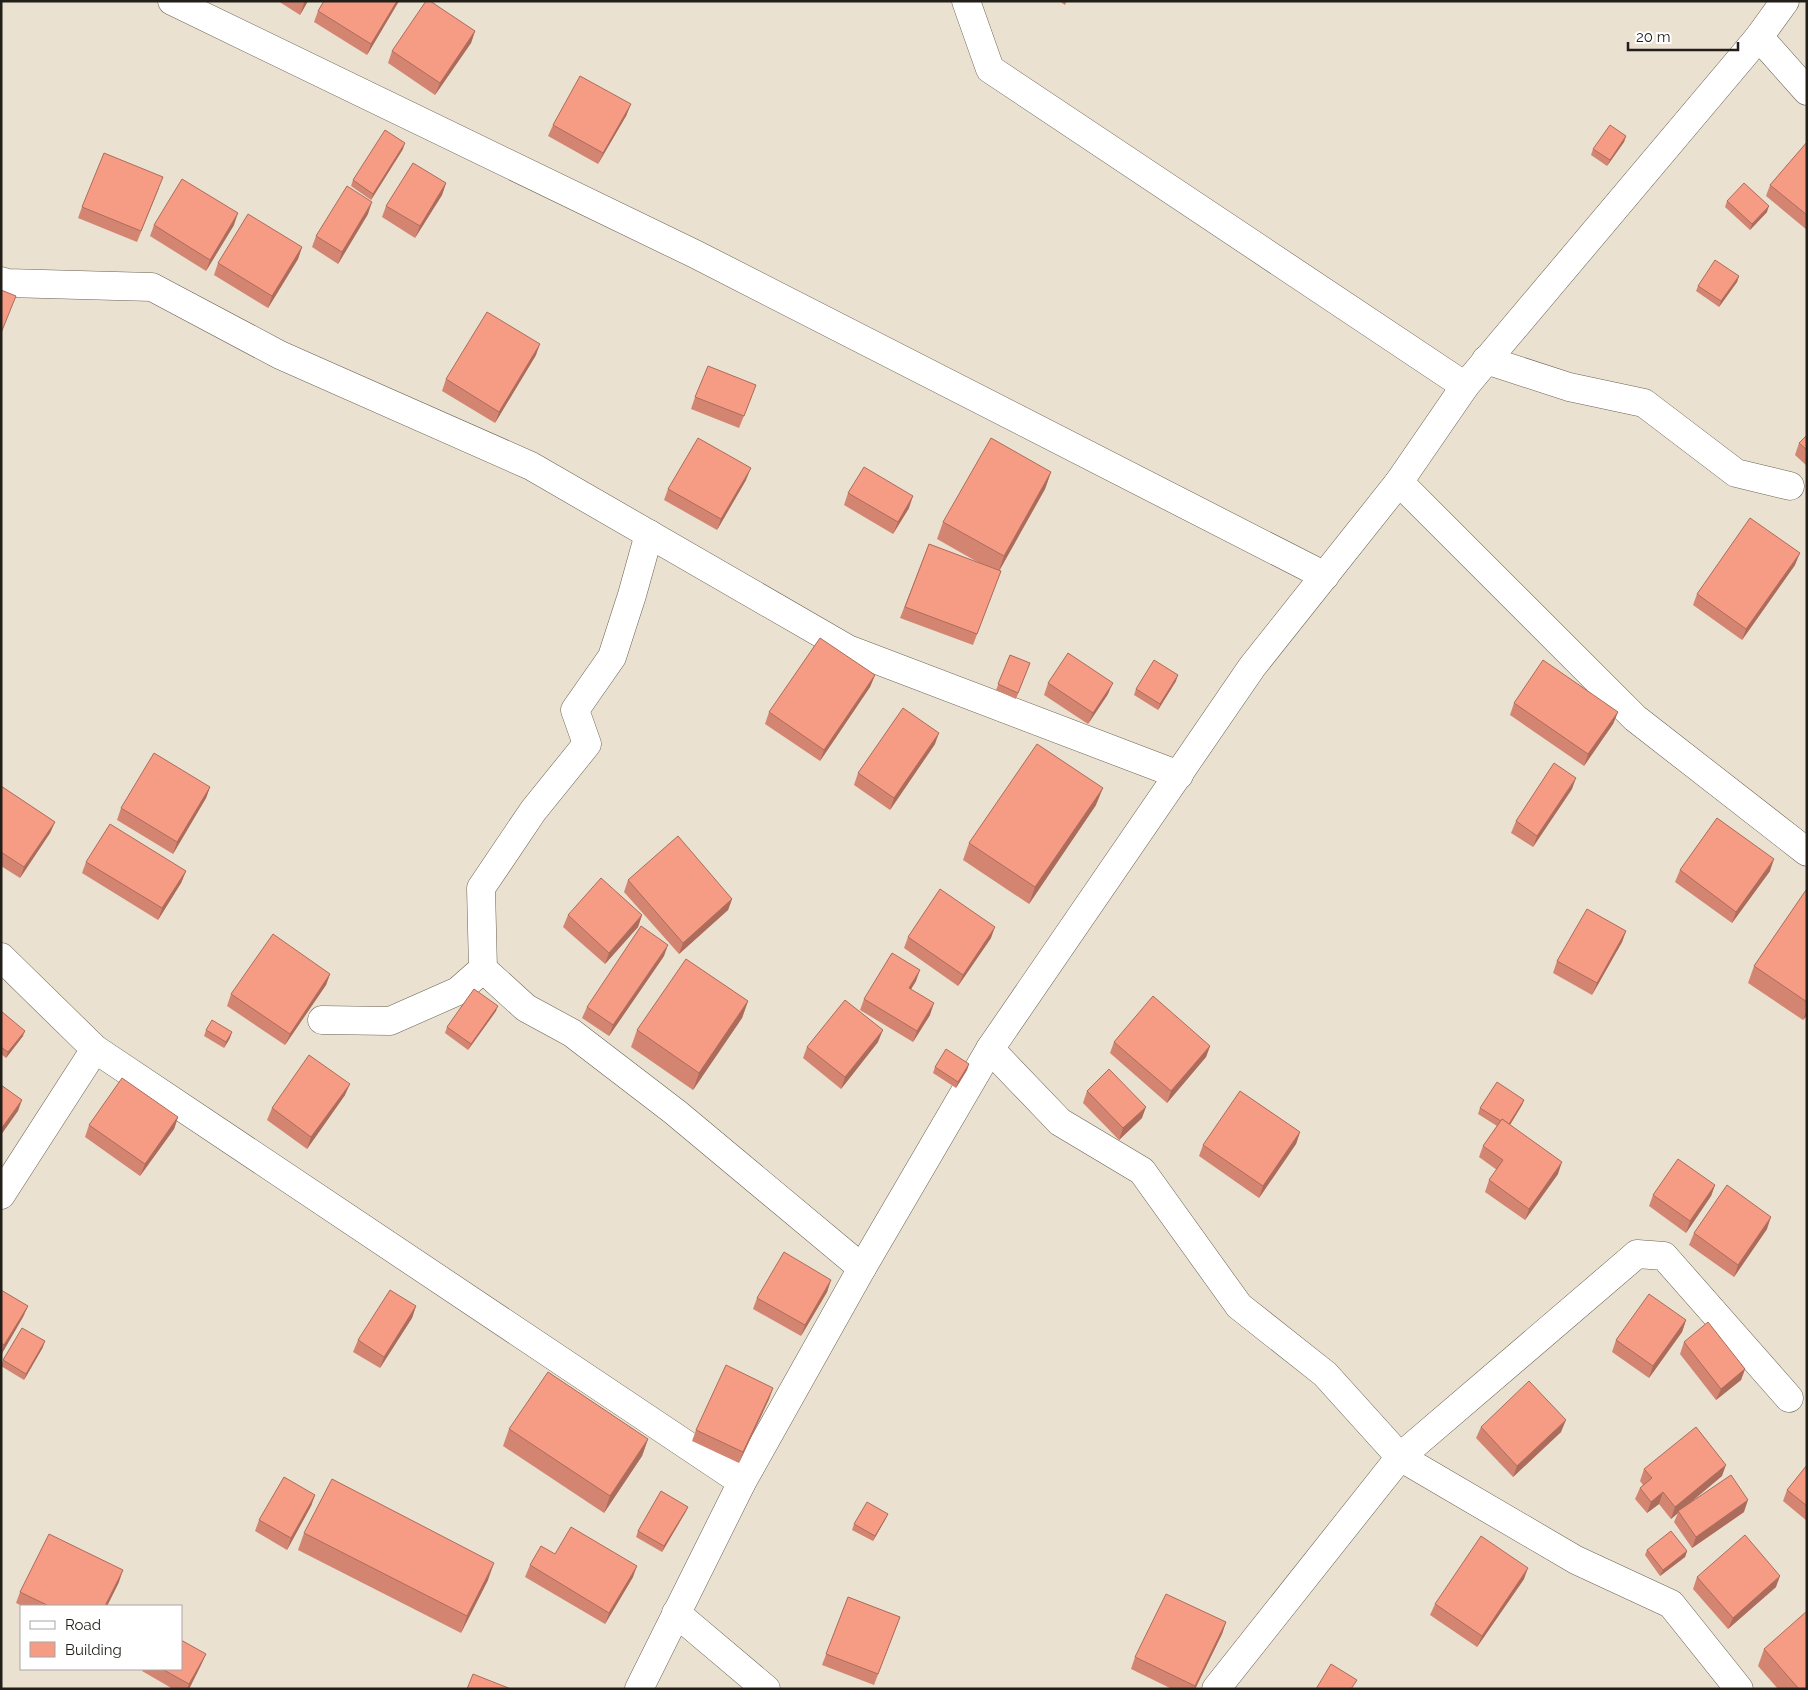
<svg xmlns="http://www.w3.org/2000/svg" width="1808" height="1690" font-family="Raleway,sans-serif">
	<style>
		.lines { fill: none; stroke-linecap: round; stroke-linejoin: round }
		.minor-casing { stroke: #6a6253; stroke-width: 29 }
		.minor { stroke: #fff; stroke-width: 28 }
		.wall { fill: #d48572 }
		.shaded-wall { fill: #ac6c5c }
		.building { fill: #f69b84; stroke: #ac6c5c }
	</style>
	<rect width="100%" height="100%" fill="#ebe1d0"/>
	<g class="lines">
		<g class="minor-casing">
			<g id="minor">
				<path d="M172,1L695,254L1325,576"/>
				<path d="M966,1L990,69L1465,386"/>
				<path d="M1759,37L1807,91"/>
				<path d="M1,281L7,283L152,287L280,355L531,466L848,649L1179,775"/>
				<path d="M1486,360L1569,387L1644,403L1736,473L1790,486"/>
				<path d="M1399,482L1635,718L1807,852"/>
				<path d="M1,957L95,1049L742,1482"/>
				<path d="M483,969L526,1008L572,1033L675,1112L862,1268"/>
				<path d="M322,1020L390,1021L458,991L483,969L481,888L533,811L587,744L575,710L612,657L632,595L649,534"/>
				<path d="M990,1049L1060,1122L1142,1171L1239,1306L1325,1374L1400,1457L1576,1560L1671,1604L1739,1689"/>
				<path d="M1,1195L95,1049"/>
				<path d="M676,1613L766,1689"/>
				<path d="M639,1689L742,1482L862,1268L990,1049L1252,667L1399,482L1465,386L1759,37L1785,1"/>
				<path d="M1216,1689L1400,1457L1637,1254L1664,1256L1789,1398"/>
			</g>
		</g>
		<use href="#minor" class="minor"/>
	</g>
	<g class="wall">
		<path d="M278,1H308L300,15Z"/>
		<path d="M324,1H399L367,55L314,22L318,11Z"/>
		<path d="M1059,1H1067L1065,5Z"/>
		<path d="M475,31L471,43L435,95L388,63L392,51Z"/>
		<path d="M631,104L626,116L598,164L548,136L553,125Z"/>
		<path d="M1626,136L1624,142L1607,166L1591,155L1593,149Z"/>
		<path d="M1807,142V230L1766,196L1770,185Z"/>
		<path d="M403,149L371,200L351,186L353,180Z"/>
		<path d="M446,183L442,195L415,238L382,217L386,206Z"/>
		<path d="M159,188L137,242L78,218L82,207Z"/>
		<path d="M1727,201L1767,212L1750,230L1725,207Z"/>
		<path d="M368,214L338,264L312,247L316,236Z"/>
		<path d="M154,225H234L206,271L150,236Z"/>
		<path d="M302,247L298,259L268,308L214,275L218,263Z"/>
		<path d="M1739,276L1737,282L1719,307L1696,291L1698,286Z"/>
		<path d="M536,355L495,423L442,391L446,379Z"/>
		<path d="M752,396L739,428L691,409L695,397Z"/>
		<path d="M1807,435V466L1795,455L1799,443Z"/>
		<path d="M1051,472L1045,489L999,571H1001L973,645L900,618L929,544L981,564L937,539L943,522Z"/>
		<path d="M746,480L717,530L664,500L668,489Z"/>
		<path d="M848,493L909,508L893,534L844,505Z"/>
		<path d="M1795,565L1742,640L1693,605L1697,594Z"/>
		<path d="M1010,655L1030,663L1016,699L996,690Z"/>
		<path d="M875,675L870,687L820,761L765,724L769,712Z"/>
		<path d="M1176,681L1158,710L1134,695L1136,689Z"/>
		<path d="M1048,683L1108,694L1088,724L1044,695Z"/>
		<path d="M1514,703L1618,712L1613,724L1584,766L1510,715Z"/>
		<path d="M935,744L890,810L854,785L858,773Z"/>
		<path d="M1,786L55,822L50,833L20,878L1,866Z"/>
		<path d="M210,787L206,798L173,854L117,820L121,808Z"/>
		<path d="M1572,789L1533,847L1511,833L1516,821Z"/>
		<path d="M1096,805L1029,904L963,860L969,843Z"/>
		<path d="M86,862L186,871L181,883L158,920L82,873Z"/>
		<path d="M1680,870L1770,871L1732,923L1675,882Z"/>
		<path d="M628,880L732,899L728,910L679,954L624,892Z"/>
		<path d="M1807,890V1015L1803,1020L1748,983L1754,966Z"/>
		<path d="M568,915H642L638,927L605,964L563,927Z"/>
		<path d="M1626,931L1622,942L1592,995L1553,973L1557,961Z"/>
		<path d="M908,937L991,938L958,986L904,948Z"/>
		<path d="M664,956L609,1036L582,1018L587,1007Z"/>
		<path d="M330,974L326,985L285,1045L227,1006L231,994Z"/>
		<path d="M916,981L911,989L930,1015L913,1042L860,1010L864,999Z"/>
		<path d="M748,1001L742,1018L693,1090L631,1047L637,1030Z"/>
		<path d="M1,1011L23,1036L6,1058L1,1054Z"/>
		<path d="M496,1011L468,1050L445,1033L447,1027Z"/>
		<path d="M206,1030L230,1038L224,1048L204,1036Z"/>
		<path d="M878,1042L841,1089L803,1058L807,1047Z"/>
		<path d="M1114,1042L1210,1046L1206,1057L1167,1103L1110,1053Z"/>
		<path d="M969,1064L967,1070L956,1088L933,1073L935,1067Z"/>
		<path d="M1087,1091L1142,1118L1119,1140L1083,1103Z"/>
		<path d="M345,1095L307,1149L267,1120L272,1108Z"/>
		<path d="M1524,1100L1522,1105L1510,1125L1558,1174L1525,1220L1485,1192L1489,1180L1497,1170L1479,1157L1483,1146L1497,1126L1478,1114L1480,1108Z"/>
		<path d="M178,1117L174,1129L140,1176L85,1137L89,1125Z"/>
		<path d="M1300,1132L1296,1144L1259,1198L1199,1156L1203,1145Z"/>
		<path d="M1715,1185L1711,1196L1686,1233L1649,1206L1653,1195Z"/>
		<path d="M1767,1229L1734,1277L1689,1245L1694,1233Z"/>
		<path d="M831,1280L827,1292L801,1336L753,1309L757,1298Z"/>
		<path d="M1,1290L28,1306L23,1317L1,1355Z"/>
		<path d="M416,1306L412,1318L380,1368L353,1352L358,1340Z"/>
		<path d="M1686,1320L1682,1332L1649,1378L1612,1352L1616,1340Z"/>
		<path d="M1684,1342L1745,1369L1741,1380L1716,1400L1680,1354Z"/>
		<path d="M43,1347L24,1380L1,1366L3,1360Z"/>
		<path d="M773,1388L769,1399L739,1463L692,1441L696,1430Z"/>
		<path d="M1481,1427L1561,1432L1513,1477L1476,1438Z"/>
		<path d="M509,1429L648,1439L642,1456L604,1513L503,1446Z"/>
		<path d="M1807,1465V1521L1783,1501L1787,1490Z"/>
		<path d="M1644,1469L1722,1476L1691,1502L1744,1512L1692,1548L1674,1522L1678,1513L1671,1519L1659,1504L1647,1513L1635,1499L1640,1488L1643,1485L1640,1481Z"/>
		<path d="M315,1495L311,1506L287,1550L255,1531L259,1520Z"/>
		<path d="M688,1507L685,1513L662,1552L636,1537L638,1531Z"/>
		<path d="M888,1514L885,1520L873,1541L852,1530L854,1524Z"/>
		<path d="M304,1533L488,1580L461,1633L298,1550Z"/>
		<path d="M1647,1550L1687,1551L1685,1557L1660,1576L1645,1555Z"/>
		<path d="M555,1554L633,1577L605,1624L525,1577L530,1565Z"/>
		<path d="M1697,1577L1776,1587L1728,1629L1693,1589Z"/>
		<path d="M1524,1579L1477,1647L1430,1615L1435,1604Z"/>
		<path d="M119,1582L107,1606H22L16,1603L20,1592Z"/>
		<path d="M848,1597L900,1617L874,1685L822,1665Z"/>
		<path d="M1226,1622L1222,1634L1195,1689H1172L1131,1669L1135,1657Z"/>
		<path d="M1764,1649L1807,1689H1778L1758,1666Z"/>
		<path d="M206,1654L201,1665L189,1689H173L142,1671L143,1669H181Z"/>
	</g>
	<g class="shaded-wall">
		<path d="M305,1H308L300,15L304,3Z"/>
		<path d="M397,1H399L367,55L371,44Z"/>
		<path d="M475,31L471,43L435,95L440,83Z"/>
		<path d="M631,104L626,116L598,164L603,153Z"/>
		<path d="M1626,136L1624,142L1607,166L1610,160Z"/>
		<path d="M405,143L403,149L371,200L373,194Z"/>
		<path d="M446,183L442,195L415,238L420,226Z"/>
		<path d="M372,202L368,214L338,264L342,252Z"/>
		<path d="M1769,206L1767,212L1750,230L1752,224Z"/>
		<path d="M238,213L234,225L206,271L210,260Z"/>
		<path d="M302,247L298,259L268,308L272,296Z"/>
		<path d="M1739,276L1737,282L1719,307L1721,301Z"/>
		<path d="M540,344L536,355L495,423L499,412Z"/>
		<path d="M751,468L746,480L717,530L721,519Z"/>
		<path d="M1051,472L1045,489L998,573L1004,556Z"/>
		<path d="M913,496L909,508L893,534L898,522Z"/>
		<path d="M1800,553L1795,565L1742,640L1746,629Z"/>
		<path d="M875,675L870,687L820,761L824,750Z"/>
		<path d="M1178,675L1176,681L1158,710L1160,704Z"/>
		<path d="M1113,683L1108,694L1088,724L1093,713Z"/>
		<path d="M1618,712L1613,724L1584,766L1588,754Z"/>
		<path d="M939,733L935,744L890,810L894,798Z"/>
		<path d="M1576,778L1572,789L1533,847L1537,836Z"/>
		<path d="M210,787L206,798L173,854L177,842Z"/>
		<path d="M1103,788L1096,805L1029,904L1035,887Z"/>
		<path d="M55,822L50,833L20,878L24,867Z"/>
		<path d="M1774,859L1770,871L1732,923L1736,912Z"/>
		<path d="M186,871L181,883L158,920L162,908Z"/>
		<path d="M732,899L728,910L679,954L683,943Z"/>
		<path d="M642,915L638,927L605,964L609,953Z"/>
		<path d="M995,927L991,938L958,986L963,975Z"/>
		<path d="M1626,931L1622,942L1592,995L1597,983Z"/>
		<path d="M668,945L664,956L609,1036L613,1025Z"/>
		<path d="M920,970L916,981L905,999L909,988Z"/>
		<path d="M330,974L326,985L285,1045L290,1034Z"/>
		<path d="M748,1001L742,1018L693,1090L699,1073Z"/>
		<path d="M934,1003L930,1015L913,1042L917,1031Z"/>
		<path d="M498,1006L496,1011L468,1050L471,1044Z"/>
		<path d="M1807,1010V1015L1803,1020Z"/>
		<path d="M883,1030L878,1042L841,1089L845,1077Z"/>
		<path d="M25,1031L23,1036L6,1058L8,1052Z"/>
		<path d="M232,1032L230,1038L224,1048L226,1042Z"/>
		<path d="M1210,1046L1206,1057L1167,1103L1171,1091Z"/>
		<path d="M969,1064L967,1070L956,1088L958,1082Z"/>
		<path d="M350,1084L345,1095L307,1149L311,1137Z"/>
		<path d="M22,1100L18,1111L1,1135V1129Z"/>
		<path d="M1524,1100L1522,1105L1506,1131L1508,1125Z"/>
		<path d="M1146,1107L1142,1118L1119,1140L1123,1128Z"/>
		<path d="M178,1117L174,1129L140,1176L145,1164Z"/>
		<path d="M1300,1132L1296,1144L1259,1198L1263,1186Z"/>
		<path d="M1562,1162L1558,1174L1525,1220L1529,1209Z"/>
		<path d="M1715,1185L1711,1196L1686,1233L1690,1221Z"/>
		<path d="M1771,1217L1767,1229L1734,1277L1738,1265Z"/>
		<path d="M831,1280L827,1292L801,1336L805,1325Z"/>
		<path d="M28,1306L23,1317L1,1355L4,1345Z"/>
		<path d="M416,1306L412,1318L380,1368L384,1357Z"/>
		<path d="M1686,1320L1682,1332L1649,1378L1653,1366Z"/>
		<path d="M45,1341L43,1347L24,1380L26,1374Z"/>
		<path d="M1745,1369L1741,1380L1716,1400L1721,1389Z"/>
		<path d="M773,1388L769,1399L739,1463L743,1452Z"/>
		<path d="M1566,1420L1561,1432L1513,1477L1517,1466Z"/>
		<path d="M648,1439L642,1456L604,1513L610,1496Z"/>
		<path d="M1726,1465L1722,1476L1679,1512L1678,1511V1513L1671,1519L1675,1507Z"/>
		<path d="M1663,1492L1659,1504L1647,1513L1651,1502Z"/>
		<path d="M315,1495L311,1506L287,1550L291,1538Z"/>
		<path d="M1748,1500L1744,1512L1692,1548L1696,1537Z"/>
		<path d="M688,1507L685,1513L662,1552L664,1546Z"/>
		<path d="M888,1514L885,1520L873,1541L875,1536Z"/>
		<path d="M1687,1551L1685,1557L1660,1576L1663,1570Z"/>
		<path d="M494,1563L488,1580L461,1633L467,1616Z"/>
		<path d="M637,1566L633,1577L605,1624L609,1613Z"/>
		<path d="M1528,1568L1524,1579L1477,1647L1482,1636Z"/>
		<path d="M123,1570L119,1582L107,1606H105Z"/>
		<path d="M1780,1576L1776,1587L1728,1629L1733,1618Z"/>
		<path d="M1226,1622L1222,1634L1195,1689H1194Z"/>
		<path d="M206,1654L201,1665L189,1689H187L189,1684Z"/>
	</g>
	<g class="building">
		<path d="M324,1H397L371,44L318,11Z"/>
		<path d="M426,1H430L475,31L440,83L392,51Z"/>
		<path d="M580,76L631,104L603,153L553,125Z"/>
		<path d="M1610,125L1626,136L1610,160L1593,149Z"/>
		<path d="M385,130L405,143L373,194L353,180Z"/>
		<path d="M1807,142V215L1770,185Z"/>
		<path d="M104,153L163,177L141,231L82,207Z"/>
		<path d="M413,163L446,183L420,226L386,206Z"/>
		<path d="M182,179L238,213L210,260L154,225Z"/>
		<path d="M1744,183L1769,206L1752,224L1727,201Z"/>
		<path d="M347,186L372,202L342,252L316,236Z"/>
		<path d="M248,214L302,247L272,296L218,263Z"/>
		<path d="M1715,260L1739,276L1721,301L1698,286Z"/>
		<path d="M1,290L16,296L1,333Z"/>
		<path d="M487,312L540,344L499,412L446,379Z"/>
		<path d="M708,366L756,385L744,416L695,397Z"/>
		<path d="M1807,435V450L1799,443Z"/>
		<path d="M698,438L751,468L721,519L668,489Z"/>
		<path d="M991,438L1051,472L1004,556L943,522Z"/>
		<path d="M864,467L913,496L898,522L848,493Z"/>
		<path d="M1750,518L1800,553L1746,629L1697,594Z"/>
		<path d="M929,544L1001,571L977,634L905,607Z"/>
		<path d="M820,638L875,675L824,750L769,712Z"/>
		<path d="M1068,653L1113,683L1093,713L1048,683Z"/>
		<path d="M1010,655L1030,663L1018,693L998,684Z"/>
		<path d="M1154,660L1178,675L1160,704L1136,689Z"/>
		<path d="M1543,660L1618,712L1588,754L1514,703Z"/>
		<path d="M903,708L939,733L894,798L858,773Z"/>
		<path d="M1037,744L1103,788L1035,887L969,843Z"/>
		<path d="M154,753L210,787L177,842L121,808Z"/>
		<path d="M1554,763L1576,778L1537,836L1516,821Z"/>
		<path d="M1,786L55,822L24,867L1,852Z"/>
		<path d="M1717,818L1774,859L1736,912L1680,870Z"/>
		<path d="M110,824L186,871L162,908L86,862Z"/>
		<path d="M678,836L732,899L683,943L628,880Z"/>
		<path d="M601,878L642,915L609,953L568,915Z"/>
		<path d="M940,889L995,927L963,975L908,937Z"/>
		<path d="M1806,890H1807V1002L1754,966Z"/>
		<path d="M1587,909L1626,931L1597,983L1557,961Z"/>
		<path d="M641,926L668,945L613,1025L587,1007Z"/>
		<path d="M273,934L330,974L290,1034L231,994Z"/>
		<path d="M892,953L920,970L909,988L934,1003L917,1031L864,999Z"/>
		<path d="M686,959L748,1001L699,1073L637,1030Z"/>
		<path d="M474,989L498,1006L471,1044L447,1027Z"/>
		<path d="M1153,996L1210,1046L1171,1091L1114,1042Z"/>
		<path d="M845,1000L883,1030L845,1077L807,1047Z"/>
		<path d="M1,1011L25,1031L8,1052L1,1047Z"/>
		<path d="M212,1020L232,1032L226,1042L206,1030Z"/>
		<path d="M946,1049L969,1064L958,1082L935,1067Z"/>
		<path d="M309,1055L350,1084L311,1137L272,1108Z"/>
		<path d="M1109,1069L1146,1107L1123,1128L1087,1091Z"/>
		<path d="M122,1078L178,1117L145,1164L89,1125Z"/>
		<path d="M1497,1082L1524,1100L1509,1124L1502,1119L1501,1121L1480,1108Z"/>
		<path d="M1,1085L22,1100L1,1129Z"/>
		<path d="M1240,1091L1300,1132L1263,1186L1203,1145Z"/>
		<path d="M1502,1119L1562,1162L1529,1209L1489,1180L1503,1160L1483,1146Z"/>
		<path d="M1678,1159L1715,1185L1690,1221L1653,1195Z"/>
		<path d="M1727,1185L1771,1217L1738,1265L1694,1233Z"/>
		<path d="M784,1252L831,1280L805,1325L757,1298Z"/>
		<path d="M1,1290L28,1306L4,1345L1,1343Z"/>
		<path d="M390,1290L416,1306L384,1357L358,1340Z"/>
		<path d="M1649,1294L1686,1320L1653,1366L1616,1340Z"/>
		<path d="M1708,1322L1745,1369L1721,1389L1684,1342Z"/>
		<path d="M22,1328L45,1341L26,1374L3,1360Z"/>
		<path d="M726,1365L773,1388L743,1452L696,1430Z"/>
		<path d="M548,1372L648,1439L610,1496L509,1429Z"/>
		<path d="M1529,1381L1566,1420L1517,1466L1481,1427Z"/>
		<path d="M1696,1427L1726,1465L1675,1507L1663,1492L1651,1502L1640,1488L1652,1478L1644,1469Z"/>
		<path d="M1807,1465V1506L1787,1490Z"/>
		<path d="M1731,1475L1748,1500L1696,1537L1678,1511Z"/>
		<path d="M284,1477L315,1495L291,1538L259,1520Z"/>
		<path d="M332,1479L494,1563L467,1616L304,1533Z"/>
		<path d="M661,1491L688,1507L664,1546L638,1531Z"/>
		<path d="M867,1502L888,1514L875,1536L854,1524Z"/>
		<path d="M571,1527L637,1566L609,1613L530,1565L541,1546L555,1554Z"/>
		<path d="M1671,1531L1687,1551L1663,1570L1647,1550Z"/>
		<path d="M49,1534L123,1570L105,1606H49L20,1592Z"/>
		<path d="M1745,1535L1780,1576L1733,1618L1697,1577Z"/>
		<path d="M1481,1536L1528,1568L1482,1636L1435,1604Z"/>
		<path d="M1166,1594L1226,1622L1195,1686L1135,1657Z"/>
		<path d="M848,1597L900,1617L878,1674L826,1654Z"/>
		<path d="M1807,1611V1689H1799L1764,1649Z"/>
		<path d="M181,1640L206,1654L189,1684L162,1669H181Z"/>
		<path d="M1331,1664L1357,1680L1351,1689H1316Z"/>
		<path d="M473,1674L511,1689H467Z"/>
	</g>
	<rect width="1808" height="1690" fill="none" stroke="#221f18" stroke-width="5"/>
	<rect x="20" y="1605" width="162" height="65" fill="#ffffff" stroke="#a7a5a3"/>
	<rect x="30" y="1621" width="25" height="8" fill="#ffffff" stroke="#a7a5a3"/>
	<text x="65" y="1630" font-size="15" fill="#221f18">Road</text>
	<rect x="30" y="1642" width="25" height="15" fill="#f69b84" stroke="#a7a5a3"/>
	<text x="65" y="1655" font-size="15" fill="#221f18">Building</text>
	<path d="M1628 42v8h110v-8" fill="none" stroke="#221f18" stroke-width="2.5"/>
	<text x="1636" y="42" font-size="15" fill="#221f18" stroke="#ffffff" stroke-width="4" paint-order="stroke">20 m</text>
</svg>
